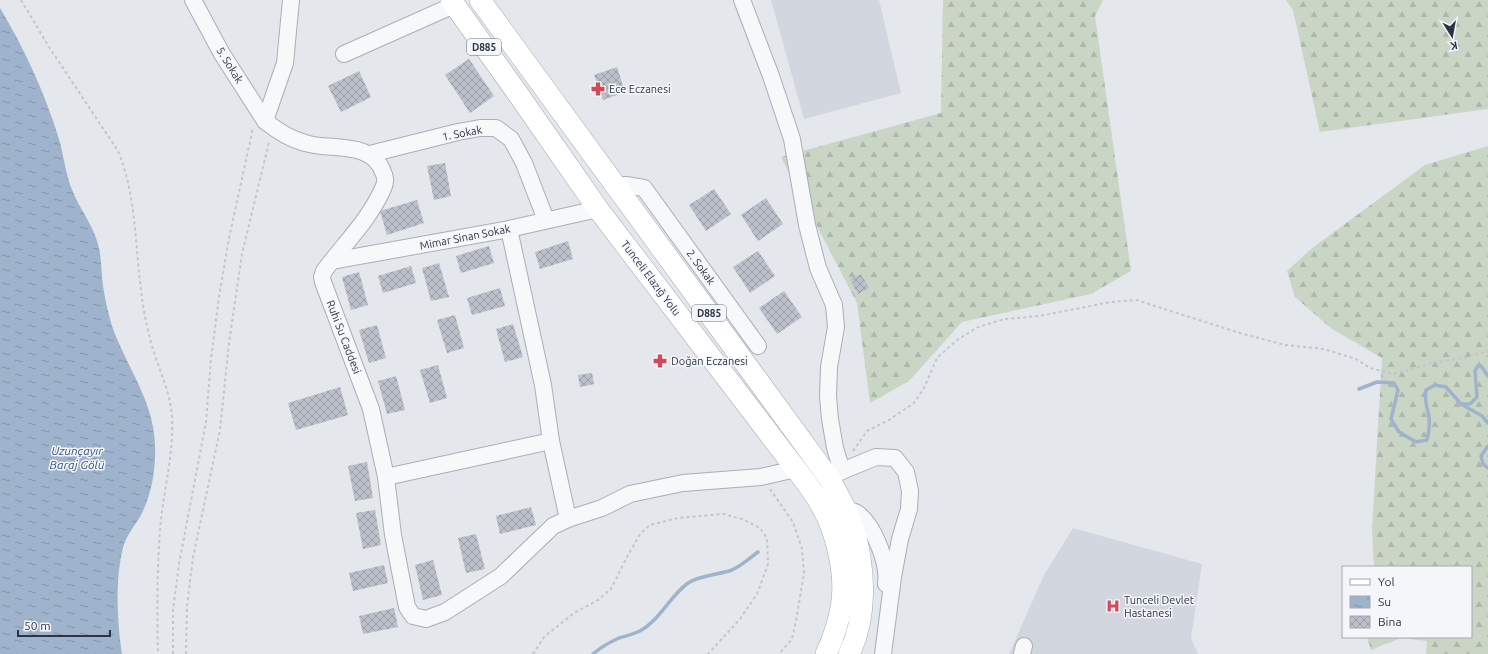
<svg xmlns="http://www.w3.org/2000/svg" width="1488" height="654" font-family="Ubuntu,sans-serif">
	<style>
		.built { fill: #d2d6de }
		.forest { fill: url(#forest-firs) }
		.water { fill: url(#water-ripples) }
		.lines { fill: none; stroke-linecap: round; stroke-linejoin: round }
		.stream { stroke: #9fb4cc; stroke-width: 3.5 }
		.building { fill: url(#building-cross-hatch) }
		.minor-casing { stroke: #a9aeb7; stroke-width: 18 }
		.major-casing { stroke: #a3abb8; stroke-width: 22 }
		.path { stroke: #c2c5cb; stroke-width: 2; stroke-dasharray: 3 3; stroke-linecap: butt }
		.minor { stroke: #f7f8fa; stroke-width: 16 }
		.major { stroke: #fff; stroke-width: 21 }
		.labels { text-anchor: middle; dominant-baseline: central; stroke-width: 3; stroke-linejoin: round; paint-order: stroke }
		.shield { fill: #f4f6f9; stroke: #676e7b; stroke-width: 1 }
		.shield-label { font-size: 10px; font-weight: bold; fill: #2b3445 }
		.street-label { font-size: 11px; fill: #2b3445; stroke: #f4f6f9 }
		.poi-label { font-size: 11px; fill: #2b3445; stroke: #f4f6f9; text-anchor: start }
		.water-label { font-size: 12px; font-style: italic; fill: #34527a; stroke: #f4f6f9 }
	</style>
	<defs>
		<pattern id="forest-firs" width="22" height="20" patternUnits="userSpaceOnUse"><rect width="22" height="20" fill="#c9d6c5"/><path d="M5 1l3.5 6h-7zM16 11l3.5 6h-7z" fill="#adb8ab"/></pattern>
		<pattern id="water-ripples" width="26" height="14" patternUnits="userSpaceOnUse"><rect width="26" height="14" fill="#9fb4cc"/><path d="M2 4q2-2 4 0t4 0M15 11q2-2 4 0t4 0" fill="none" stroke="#8293a7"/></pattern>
		<pattern id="building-cross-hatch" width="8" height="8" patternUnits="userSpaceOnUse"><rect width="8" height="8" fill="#bbc0ca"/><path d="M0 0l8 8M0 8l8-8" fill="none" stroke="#989da6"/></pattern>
	</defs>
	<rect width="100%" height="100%" fill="#e4e7ec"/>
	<g class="built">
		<path d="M771,0H879L901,93L804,119Z"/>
		<path d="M1073,528L1202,564L1191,638L1198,654H1009L1044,575Z"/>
	</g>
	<g class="forest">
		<path d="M943,0H1103L1095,16L1131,271L1091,294L962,322L909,381L870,403L857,303L781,157L941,113Z"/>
		<path d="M1286,0H1488V109L1320,132L1293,10Z"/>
		<path d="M1488,146V654H1426L1427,641L1401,638L1371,650L1367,637H1471V567H1374L1372,530L1382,358L1332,329L1295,297L1287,271L1311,249L1425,165Z"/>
	</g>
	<path class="water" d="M0,8C24,48 44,91 58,136C64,154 65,174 73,192C80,209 92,224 97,241C102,256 101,271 103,286C105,299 108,313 112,326C126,366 154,401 155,445C156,468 152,494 141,515C135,526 126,535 123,548C115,579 117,622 122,654H0Z"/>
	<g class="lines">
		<g class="stream">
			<path d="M1359,389L1377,382L1394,383L1398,390L1391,419L1399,432L1416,442L1427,440C1429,432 1430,425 1429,417C1427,404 1424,404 1426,390L1435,385L1446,387L1461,404H1470L1477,397L1475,371L1477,367L1481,366L1488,376"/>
			<path d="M1461,404L1482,416L1488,423"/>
			<path d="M1488,446L1481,456L1483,464L1488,468"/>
			<path d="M593,654C600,648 610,642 619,638C626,636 634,634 640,631C660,620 670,596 688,583C701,575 718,575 732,570C741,566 750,558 758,552"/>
		</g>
	</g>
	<g class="building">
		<path d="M469,59L494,96L470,113L445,75Z"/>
		<path d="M617,67L625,92L603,100L594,75Z"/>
		<path d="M359,71L371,97L341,112L328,86Z"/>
		<path d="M445,163L451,196L434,200L427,166Z"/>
		<path d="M714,189L731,214L706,231L689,205Z"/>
		<path d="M766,198L783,224L758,241L741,215Z"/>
		<path d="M417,200L424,223L387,235L380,211Z"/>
		<path d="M568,241L573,259L540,269L535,252Z"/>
		<path d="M489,246L494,263L461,273L456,256Z"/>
		<path d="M758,251L775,276L750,293L733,267Z"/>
		<path d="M439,263L449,297L431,301L422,268Z"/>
		<path d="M411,266L416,283L383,293L378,276Z"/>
		<path d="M359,272L368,305L351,310L342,277Z"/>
		<path d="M861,274L869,288L858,294L850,279Z"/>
		<path d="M500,288L505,306L472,315L467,298Z"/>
		<path d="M784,291L802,317L777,334L759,308Z"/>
		<path d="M455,315L464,348L447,353L437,320Z"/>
		<path d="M513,324L523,357L505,362L496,329Z"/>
		<path d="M377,325L386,358L369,363L359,330Z"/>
		<path d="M438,365L447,398L430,403L420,370Z"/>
		<path d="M592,373L594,384L580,387L578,375Z"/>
		<path d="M396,376L405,410L387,414L378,381Z"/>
		<path d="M340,387L348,415L296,430L288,403Z"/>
		<path d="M367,462L373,498L355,501L348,466Z"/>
		<path d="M531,507L536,525L500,534L496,516Z"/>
		<path d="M375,510L381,545L363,549L356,513Z"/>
		<path d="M476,534L485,569L466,573L458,538Z"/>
		<path d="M433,560L442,595L423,600L415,565Z"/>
		<path d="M384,565L388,583L353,591L349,573Z"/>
		<path d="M394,608L398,627L363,634L359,616Z"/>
	</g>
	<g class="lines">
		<g class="minor-casing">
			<g id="minor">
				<path d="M193,0L222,54L265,121C276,130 290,139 305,143C330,151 372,140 383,172C385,176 386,182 384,186C371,218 344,244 324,271L322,277L323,282L371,409L386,477L393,535L407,607L413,616L426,619L445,612L501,576L553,526L568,519L602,508L630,494L683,483L761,477L796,469"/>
				<path d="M742,0L771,76L792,139L807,225L818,268L834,305L836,327L829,367L828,396L830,419L835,448L842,471"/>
				<path d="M344,54L454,5"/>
				<path d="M265,121L285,63L291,0"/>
				<path d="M370,154L458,132L480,128H496L511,139L524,163L546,220"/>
				<path d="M615,186L626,185L644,188L758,346"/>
				<path d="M509,229L543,385L551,441L568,519"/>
				<path d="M332,261L509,229L598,209"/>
				<path d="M833,476L842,471L876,457L895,458L906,472L910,491L909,509L900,539L893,577L883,654"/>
				<path d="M386,477L551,441"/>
				<path d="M845,509C849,510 854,511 857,513C874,525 889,564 886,584"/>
				<path d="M1022,654L1024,646"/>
			</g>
		</g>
		<g class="major-casing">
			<g id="major">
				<path d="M451,0L518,94L598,209L796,469C805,481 815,493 822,507C837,533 847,578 841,608C838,624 833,639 826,654"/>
				<path d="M480,0L829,478C839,496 849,514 855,534C865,571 867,618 849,654"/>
			</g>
		</g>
		<g class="path">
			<path d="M21,0L49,47L118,151C136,194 135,244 141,290C143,309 147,328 152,346C159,370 170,391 172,416C174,455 163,492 160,530C157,571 157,613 158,654"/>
			<path d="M853,451L867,431L889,420L914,403L924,388L937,358L957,340L978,327L1005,319L1039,316L1111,302L1136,300L1240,333L1285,345L1324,349L1356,359L1370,368L1394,374L1433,363L1467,357L1488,351"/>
			<path d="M770,489L793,522L802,549L804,573L796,621L792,639L779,654"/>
			<path d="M173,654V610L179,564L206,422L211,359L219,297L229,238L253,128"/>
			<path d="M186,654L187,606L193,557L220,430L229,343L242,254L269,142"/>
			<path d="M533,654L544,637L574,613L598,600L611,589L627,557L640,534L650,525L678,518L723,514L742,519L760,528L767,538L768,564L757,594L740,619L708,654"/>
		</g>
		<use href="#minor" class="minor"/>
		<use href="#major" class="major"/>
	</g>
	<defs>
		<g id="pharmacy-bare" transform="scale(1.08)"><path d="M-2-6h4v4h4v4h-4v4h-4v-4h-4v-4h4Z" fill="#d1495b" stroke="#f4f6f9" stroke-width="2.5" paint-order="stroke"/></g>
		<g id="hospital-bare" transform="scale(1.08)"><path d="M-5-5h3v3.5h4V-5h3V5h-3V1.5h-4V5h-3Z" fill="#d1495b" stroke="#f4f6f9" stroke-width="2.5" paint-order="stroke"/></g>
	</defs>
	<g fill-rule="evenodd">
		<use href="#pharmacy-bare" x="598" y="89"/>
		<use href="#pharmacy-bare" x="660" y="361"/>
		<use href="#hospital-bare" x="1113" y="606"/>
	</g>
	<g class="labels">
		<g class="shield">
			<rect x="467" y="39" width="34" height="16" rx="3"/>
			<rect x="692" y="305" width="34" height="16" rx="3"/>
		</g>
		<g class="shield-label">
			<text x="484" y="47">D885</text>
			<text x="709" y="313">D885</text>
		</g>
		<g class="street-label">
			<text transform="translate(230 65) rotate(58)">5. Sokak</text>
			<text transform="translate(462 133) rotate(-11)">1. Sokak</text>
			<text transform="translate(465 237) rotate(-11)">Mimar Sinan Sokak</text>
			<text transform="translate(701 267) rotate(54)">2. Sokak</text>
			<text transform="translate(651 278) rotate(53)">Tunceli Elazığ Yolu</text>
			<text transform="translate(344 337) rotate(69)">Ruhi Su Caddesi</text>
		</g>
		<g class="poi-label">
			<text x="609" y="89">Ece Eczanesi</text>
			<text x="671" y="361">Doğan Eczanesi</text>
			<text x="1124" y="600">Tunceli Devlet<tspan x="1124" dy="13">Hastanesi</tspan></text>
		</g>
		<g class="water-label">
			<text x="77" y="450">Uzunçayır<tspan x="77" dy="14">Baraj Gölü</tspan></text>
		</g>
	</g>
	<rect x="1342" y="566" width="130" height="72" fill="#f4f6f9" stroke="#a4a8b1"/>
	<rect x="1350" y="579" width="20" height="6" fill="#ffffff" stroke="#a4a8b1"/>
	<text x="1378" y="586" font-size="12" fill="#2b3445">Yol</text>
	<rect x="1350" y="596" width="20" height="12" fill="url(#water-ripples)" stroke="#a4a8b1"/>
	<text x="1378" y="606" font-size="12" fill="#2b3445">Su</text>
	<rect x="1350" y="616" width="20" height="12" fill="url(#building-cross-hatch)" stroke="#a4a8b1"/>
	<text x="1378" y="626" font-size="12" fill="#2b3445">Bina</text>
	<g transform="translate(1452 36) rotate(169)" stroke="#f4f6f9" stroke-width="3" paint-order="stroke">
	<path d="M0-3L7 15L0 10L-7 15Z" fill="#2b3445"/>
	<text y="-6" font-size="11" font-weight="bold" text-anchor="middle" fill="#2b3445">K</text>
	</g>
	<path d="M18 630v6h92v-6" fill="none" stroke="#2b3445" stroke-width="2"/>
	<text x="24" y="630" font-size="12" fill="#2b3445" stroke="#f4f6f9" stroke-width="3" paint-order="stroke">50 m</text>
</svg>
